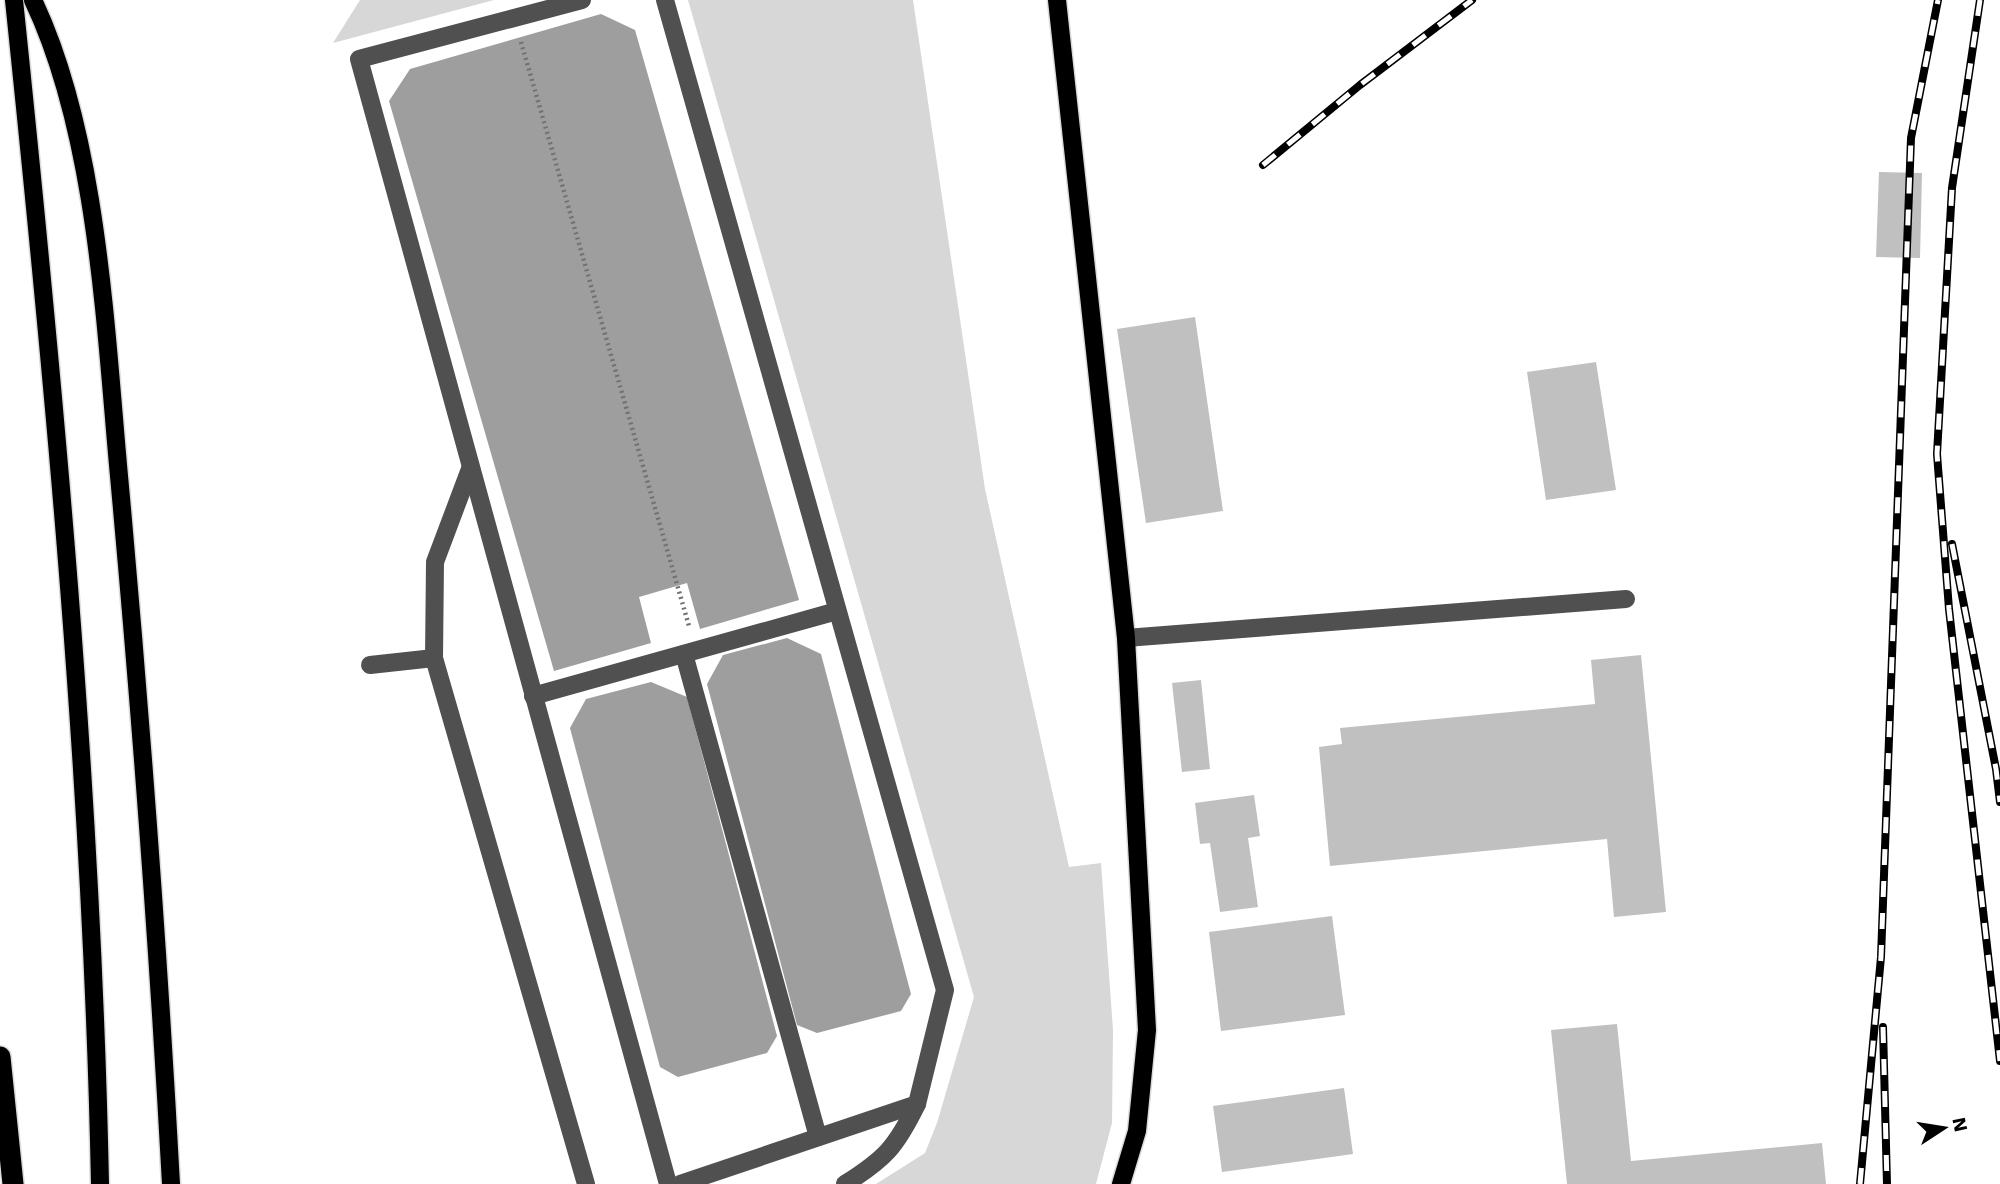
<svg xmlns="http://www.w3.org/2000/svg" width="2000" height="1184" font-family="'Work Sans',sans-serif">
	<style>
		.green { fill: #d7d7d7 }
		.water { fill: #9e9e9e }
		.building { fill: #c0c0c0 }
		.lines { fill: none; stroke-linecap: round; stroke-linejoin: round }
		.major-casing { stroke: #dbdbdb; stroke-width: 21 }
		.highway-casing { stroke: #dbdbdb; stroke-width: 24 }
		.path { stroke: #727272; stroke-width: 4.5; stroke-dasharray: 2 3.5; stroke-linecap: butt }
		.minor { stroke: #505050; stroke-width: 18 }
		.major { stroke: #000; stroke-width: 18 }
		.highway { stroke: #000; stroke-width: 21 }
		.rail-casing { stroke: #000; stroke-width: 8 }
		.rail { stroke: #fff; stroke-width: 5; stroke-dasharray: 16; stroke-linecap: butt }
	</style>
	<rect width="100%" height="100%" fill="#fff"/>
	<g class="green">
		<path d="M360,0H494L333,43Z"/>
		<path d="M688,0H913L985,489L1069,867L1101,863L1113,1030L1112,1123L1096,1184H876L925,1153L937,1123L974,997Z"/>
	</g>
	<g class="water">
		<path d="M601,14L635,30L799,600L700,629L687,583L639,597L651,643L554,671L389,101L410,69Z"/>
		<path d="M787,638L821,654L911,994L901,1011L817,1033L797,1025L707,684L723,655Z"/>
		<path d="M651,682L687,697L777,1036L767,1053L678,1077L660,1067L570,728L586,699Z"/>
	</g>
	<g class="building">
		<path d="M1879,172L1922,173L1920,258L1876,257Z"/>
		<path d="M1195,317L1223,511L1146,523L1117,329Z"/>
		<path d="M1596,362L1616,490L1546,500L1527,372Z"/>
		<path d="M1641,655L1666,912L1614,917L1607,839L1330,866L1319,747L1342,744L1340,728L1595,704L1591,660Z"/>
		<path d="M1201,680L1210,769L1182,772L1172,683Z"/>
		<path d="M1254,795L1260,836L1248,838L1258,907L1220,912L1210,843L1200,844L1195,803Z"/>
		<path d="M1332,916L1345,1015L1221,1031L1209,932Z"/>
		<path d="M1617,1024L1631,1161L1822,1143L1826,1184H1567L1551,1030Z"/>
		<path d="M1344,1088L1353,1154L1222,1172L1213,1106Z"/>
	</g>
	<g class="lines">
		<g class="major-casing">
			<g id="major">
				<path d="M14,0C55,394 92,788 100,1184"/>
				<path d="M33,0C96,132 105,320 118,465C140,704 158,944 171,1184"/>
				<path d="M1057,0L1126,638L1147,1030L1137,1131L1121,1184"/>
			</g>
		</g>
		<g class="highway-casing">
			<path id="highway" d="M0,1057L13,1184"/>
		</g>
		<path class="path" d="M521,42L689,626"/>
		<g class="minor">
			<path d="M582,0L359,59L668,1184"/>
			<path d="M665,0L945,990L917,1104L680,1184"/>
			<path d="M470,469L435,562L434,658L586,1184"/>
			<path d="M1126,638L1626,599"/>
			<path d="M684,654L818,1137"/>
			<path d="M370,665L434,658"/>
			<path d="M533,696L837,611"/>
			<path d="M845,1184C885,1159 896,1147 917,1104"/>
		</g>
		<use href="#major" class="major"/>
		<use href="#highway" class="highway"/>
		<g class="rail-casing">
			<g id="rail">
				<path d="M1980,0L1952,188L1937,454L1949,609L2000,1061"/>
				<path d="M1263,165L1360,85L1472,0"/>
				<path d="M1952,544L1996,769L2000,802"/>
				<path d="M1883,1027L1887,1184"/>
				<path d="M1860,1184L1881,957L1911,138L1938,0"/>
			</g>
		</g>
		<use href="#rail" class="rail"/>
	</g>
	<g transform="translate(1944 1128) rotate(78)" stroke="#ffffff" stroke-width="5" paint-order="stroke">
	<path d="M0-5L12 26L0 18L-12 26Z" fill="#000000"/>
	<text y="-10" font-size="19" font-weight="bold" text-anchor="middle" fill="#000000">N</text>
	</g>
</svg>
